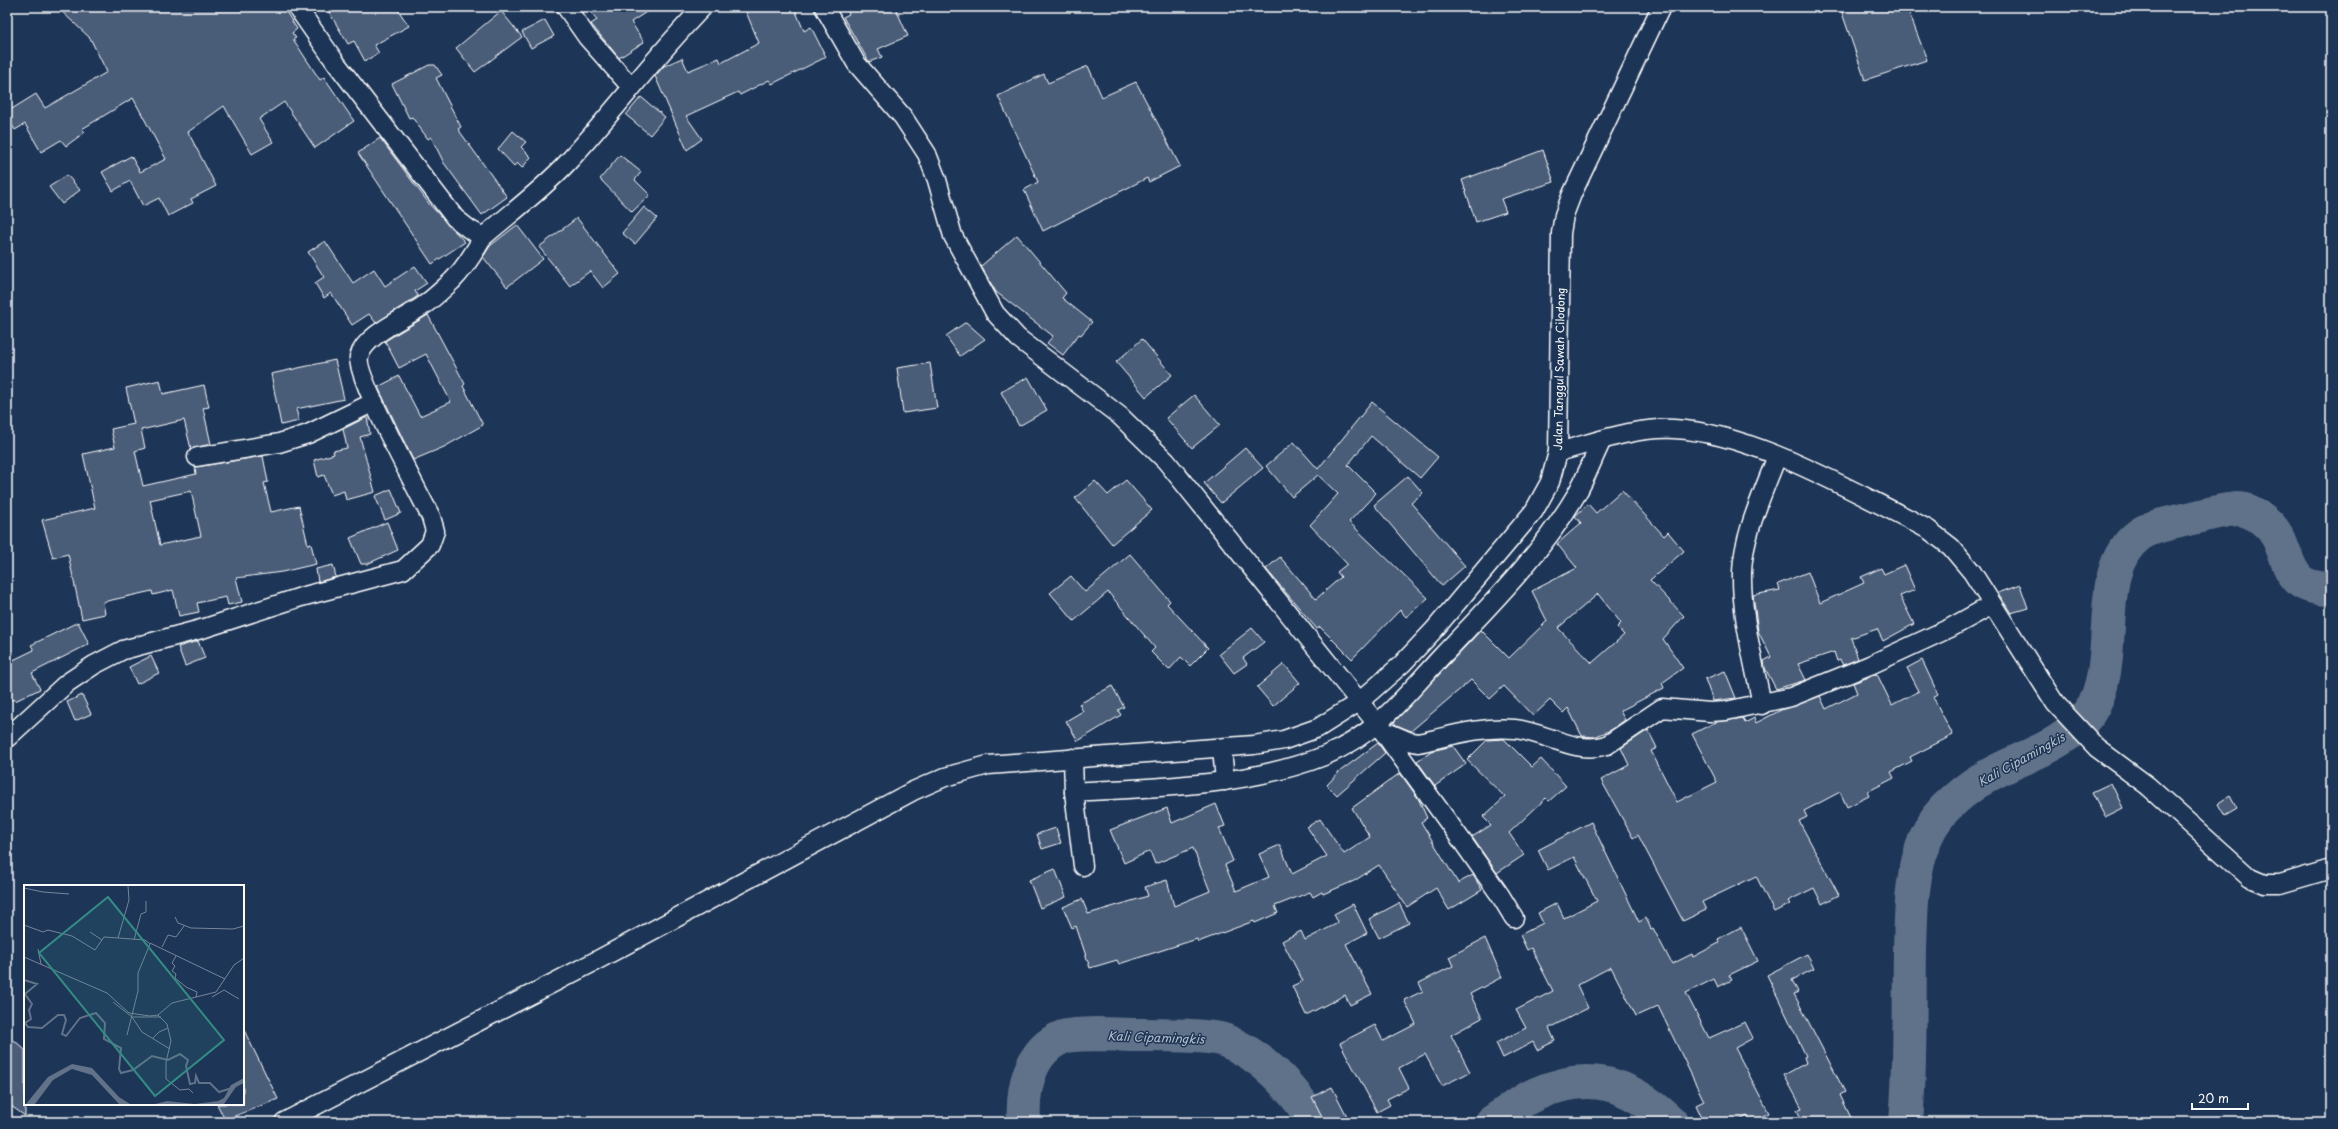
<svg xmlns="http://www.w3.org/2000/svg" width="2338" height="1129" font-family="'Playpen Sans',sans-serif">
	<style>
		.lines { fill: none; stroke-linecap: round; stroke-linejoin: round }
		.river { stroke: #617289; stroke-width: 34 }
		.building { fill: #4a5d79; stroke: #fff; fill-rule: evenodd }
		.minor-casing { stroke: #fff; stroke-width: 21 }
		.minor { stroke: #1d3557; stroke-width: 18 }
		.labels { text-anchor: middle; dominant-baseline: central; stroke-width: 3; stroke-linejoin: round; paint-order: stroke }
		.street-label { font-size: 11px; fill: #fff; stroke: #1d3557 }
		.water-label { font-size: 12px; font-style: italic; fill: #b8c0ca; stroke: #1d3557 }
		.inset-river { fill: none; stroke: #617289; stroke-width: 2 }
		.inset-road { fill: none; stroke: #77869a; stroke-width: 1 }
		.view { fill: #338b84; fill-opacity: 0.15; stroke: #338b84; stroke-width: 2 }
		.inset-edge { fill: none; stroke: #fff; stroke-width: 2 }
	</style>
	<rect width="100%" height="100%" fill="#1d3557"/>
	<filter id="ink" filterUnits="userSpaceOnUse"><feTurbulence type="fractalNoise" baseFrequency=".025" numOctaves="2"/><feDisplacementMap in="SourceGraphic" scale="8" xChannelSelector="R" yChannelSelector="G"/><feConvolveMatrix kernelMatrix="1 2 1 2 8 2 1 2 1" color-interpolation-filters="sRGB"/></filter>
	<g filter="url(#ink)">
		<g class="lines">
			<g class="river">
				<path d="M1024,1122C1022,1090 1029,1050 1063,1037C1076,1032 1125,1035 1142,1035C1158,1035 1211,1035 1224,1040C1264,1056 1291,1087 1315,1122"/>
				<path d="M1492,1122C1506,1113 1520,1101 1536,1094C1590,1070 1629,1083 1671,1122"/>
				<path d="M1906,1122C1911,1065 1909,1008 1910,951C1911,912 1911,873 1926,837C1932,823 1943,809 1954,800C1963,792 1973,784 1984,778C2018,757 2064,748 2089,713C2124,662 2089,572 2139,535C2151,526 2168,524 2183,520C2200,517 2219,510 2237,509C2247,509 2254,513 2262,519C2287,537 2281,563 2300,581C2309,588 2321,588 2331,590"/>
			</g>
		</g>
		<g class="building">
			<path d="M57,7H283L297,29L292,33L296,38L293,39L320,80L324,77L354,121L315,148L284,102L259,119L273,142L252,154L224,106L188,132L216,186L191,199L193,203L168,216L159,198L143,206L130,181L113,191L102,172L131,156L140,172L166,159L133,98L82,129L85,132L66,146L61,140L41,152L25,124L15,130L7,117V112L36,94L45,108L107,72L90,38Z"/>
			<path d="M326,7H396L409,26L374,45L379,53L365,61L354,41L348,44Z"/>
			<path d="M588,7H654L631,22L644,42L619,58L591,24L597,20Z"/>
			<path d="M744,7H794L804,31L811,27L826,57L772,84L769,80L740,95L738,92L686,116L702,139L687,150L655,76L664,66L682,58L688,71L719,58L721,63L759,43Z"/>
			<path d="M846,7H895L908,36L878,49L882,57L869,62L843,17L849,14Z"/>
			<path d="M1840,7H1907L1927,60L1865,80Z"/>
			<path d="M501,11L522,37L475,72L456,48Z"/>
			<path d="M545,20L554,36L531,48L522,32Z"/>
			<path d="M429,65H435L442,75L436,78L461,127L458,129L507,197L482,215L444,163L431,137L428,139L412,117L409,118L392,84Z"/>
			<path d="M1088,66L1102,97L1136,82L1180,166L1149,182L1147,178L1043,231L1024,190L1038,182L998,96L1044,74L1048,83Z"/>
			<path d="M641,97L665,117L650,135L626,115Z"/>
			<path d="M513,131L526,142L521,147L531,157L522,168L517,163L514,166L498,149Z"/>
			<path d="M380,138L430,205L465,242L432,264L358,153Z"/>
			<path d="M1543,150L1554,182L1501,199L1506,212L1476,222L1462,180Z"/>
			<path d="M620,155L641,172L635,180L650,195L632,212L600,179Z"/>
			<path d="M67,175L80,190L62,204L49,187Z"/>
			<path d="M644,207L657,218L635,244L622,233Z"/>
			<path d="M577,218L620,274L603,288L590,271L570,286L539,247Z"/>
			<path d="M517,225L543,259L507,287L483,257L490,246Z"/>
			<path d="M1017,235L1066,293L1062,298L1092,322L1081,335L1079,334L1063,355L1047,343L1053,336L996,292L981,266Z"/>
			<path d="M325,241L353,283L374,269L385,286L415,266L427,283L415,291L418,296L376,323L369,314L352,325L331,293L324,298L315,283L324,277L308,252Z"/>
			<path d="M428,315L465,384L463,386L483,425L444,447L413,460L378,387L399,376L420,416L451,402L426,354L399,368L385,341Z"/>
			<path d="M966,322L985,339L960,356L946,336Z"/>
			<path d="M1142,339L1172,375L1146,397L1116,362Z"/>
			<path d="M335,360L344,399L296,409L299,421L281,425L271,374Z"/>
			<path d="M930,363L937,408L903,413L897,368Z"/>
			<path d="M1028,377L1047,410L1019,426L1001,392Z"/>
			<path d="M160,380L163,394L204,385L209,407L203,408L211,444L191,449L184,420L141,430L145,448L135,451L143,486L196,474L195,467L263,456L268,482L264,483L271,512L299,506L308,545L311,544L316,564L282,572L236,578L242,602L228,605L226,597L197,603L199,612L179,616L173,590L153,595L152,591L103,602L105,614L82,619L68,554L53,558L42,520L95,508L83,454L115,447L111,429L134,424L126,388ZM191,491L201,536L160,545L150,500Z"/>
			<path d="M1194,395L1220,425L1192,448L1166,418Z"/>
			<path d="M1372,402L1438,457L1420,478L1371,436L1348,465L1376,493L1349,522L1428,598L1406,617L1400,610L1352,659L1320,627L1317,629L1266,569L1280,557L1316,599L1341,577L1337,572L1347,564L1310,525L1338,494L1318,475L1292,497L1266,466L1294,442L1318,469Z"/>
			<path d="M367,417L370,434L360,437L375,492L346,500L344,491L332,495L324,475L318,477L314,460L334,454L333,451L347,448L343,429Z"/>
			<path d="M1245,448L1263,468L1221,503L1204,483Z"/>
			<path d="M1408,476L1423,493L1411,503L1465,566L1442,586L1374,505Z"/>
			<path d="M1126,480L1152,510L1112,544L1075,498L1095,481L1108,495Z"/>
			<path d="M391,489L401,513L385,520L375,496Z"/>
			<path d="M1622,490L1664,536L1668,532L1684,551L1650,580L1684,616L1663,639L1683,668L1662,683L1664,688L1620,711L1625,720L1611,730L1594,737L1582,736L1568,708L1563,713L1550,700L1533,716L1504,686L1490,699L1471,680L1411,731L1396,725L1394,722L1481,630L1509,658L1547,621L1532,591L1577,568L1557,544L1581,523L1575,516L1588,504L1596,513ZM1598,594L1621,623L1617,627L1624,635L1592,663L1558,628Z"/>
			<path d="M387,522L398,550L367,564H361L350,538Z"/>
			<path d="M1130,554L1170,601L1167,604L1208,648L1190,666L1181,657L1169,670L1151,652L1155,648L1108,592L1074,621L1050,593L1071,576L1085,592Z"/>
			<path d="M333,565L336,577L318,582L316,569Z"/>
			<path d="M1904,565L1915,590L1900,596L1914,624L1883,641L1877,629L1851,638L1858,659L1843,665L1840,660L1837,661L1834,652L1798,664L1806,680L1776,689L1765,668L1764,661L1771,657L1758,631L1753,595L1780,590L1778,584L1808,572L1820,603L1864,583L1861,577L1881,568L1884,574Z"/>
			<path d="M2020,585L2028,608L2011,613L1998,593Z"/>
			<path d="M78,622L89,644L32,673L40,689L15,701L14,699L7,702V663L34,650L31,645Z"/>
			<path d="M1252,628L1264,642L1243,658L1247,664L1234,673L1219,654Z"/>
			<path d="M198,641L205,658L185,666L178,647Z"/>
			<path d="M151,656L159,673L137,684L129,667Z"/>
			<path d="M1922,660L1938,694L1933,697L1953,735L1910,757L1912,761L1891,772L1894,778L1867,792L1869,796L1847,807L1840,792L1804,811L1807,817L1799,821L1839,895L1822,904L1814,888L1788,901L1790,904L1774,912L1756,876L1702,902L1706,910L1683,921L1638,835L1633,838L1601,780L1629,765L1621,748L1648,730L1657,748L1651,751L1677,802L1717,782L1692,734L1716,722L1743,718L1745,723L1754,718L1756,723L1781,710L1820,696L1826,709L1857,693L1853,683L1877,674L1892,705L1919,691L1907,668Z"/>
			<path d="M1284,664L1300,683L1273,706L1257,687Z"/>
			<path d="M1725,671L1736,698L1713,701L1705,679Z"/>
			<path d="M1112,686L1124,707L1118,710L1121,715L1078,741L1066,721L1083,711L1079,704Z"/>
			<path d="M82,695L91,714L75,721L67,702Z"/>
			<path d="M1504,739L1532,767L1541,759L1566,786L1549,801L1546,798L1509,833L1524,855L1497,873L1472,837L1491,825L1483,817L1505,797L1467,760L1487,740Z"/>
			<path d="M1378,743L1385,753L1337,795L1327,785L1339,772Z"/>
			<path d="M1453,746L1466,764L1435,786L1417,761L1431,751Z"/>
			<path d="M1400,773L1418,798L1427,818L1421,822L1458,883L1473,875L1482,890L1449,910L1436,888L1407,907L1379,865L1354,881L1323,894L1322,892L1313,897L1310,892L1275,906L1278,913L1255,923L1254,921L1198,942L1197,939L1119,964L1117,960L1090,968L1076,926L1072,928L1063,907L1082,899L1088,914L1148,896L1145,887L1167,880L1174,906L1210,891L1193,848L1155,864L1150,851L1124,863L1110,830L1167,808L1172,823L1216,804L1225,826L1219,828L1233,861L1225,865L1236,891L1269,877L1259,854L1280,845L1292,874L1327,856L1307,827L1320,819L1344,854L1370,837L1352,808Z"/>
			<path d="M2111,783L2123,808L2105,817L2092,792Z"/>
			<path d="M2230,796L2237,809L2225,816L2218,804Z"/>
			<path d="M1591,822L1639,922L1646,918L1651,929L1653,928L1672,964L1692,954L1693,957L1719,943L1718,939L1741,927L1758,961L1729,975L1732,980L1718,987L1714,979L1686,993L1709,1038L1745,1022L1753,1038L1735,1048L1769,1113L1751,1122L1747,1116L1737,1122H1704L1696,1105L1704,1101L1658,1006L1636,1016L1611,967L1577,985L1588,1008L1549,1028L1555,1041L1537,1050L1533,1042L1503,1058L1496,1043L1526,1028L1516,1010L1553,991L1531,948L1527,950L1520,935L1543,923L1538,913L1557,903L1564,918L1597,901L1574,857L1548,870L1538,850Z"/>
			<path d="M1056,828L1061,843L1042,849L1037,834Z"/>
			<path d="M1055,869L1066,897L1040,908L1029,880Z"/>
			<path d="M1399,903L1409,923L1379,938L1369,919Z"/>
			<path d="M1353,904L1367,933L1346,944L1372,994L1350,1005L1345,995L1306,1015L1292,986L1303,981L1282,941L1301,931L1305,940L1338,923L1334,914Z"/>
			<path d="M1485,938L1502,977L1470,994L1482,1018L1451,1035L1470,1072L1442,1086L1425,1054L1399,1068L1409,1088L1387,1099L1390,1105L1377,1112L1340,1043L1375,1025L1383,1041L1416,1024L1404,1000L1423,991L1419,983L1453,966L1449,957Z"/>
			<path d="M1807,954L1814,969L1792,980L1798,992L1794,994L1845,1092L1840,1095L1853,1122H1803L1797,1110L1802,1108L1784,1075L1806,1063L1804,1057L1806,1056L1767,975Z"/>
			<path d="M243,1028L278,1099L225,1120L217,1104H243Z"/>
			<path d="M14,1040L25,1050V1116L7,1103V1048Z"/>
			<path d="M1332,1087L1350,1122H1325L1312,1097Z"/>
		</g>
		<g class="lines">
			<g class="minor-casing">
				<g id="minor">
					<path d="M297,7L336,63L455,218L469,229L483,237C511,213 542,190 567,163C614,112 654,57 703,7"/>
					<path d="M566,7L587,37L631,87"/>
					<path d="M824,7L856,63L903,117L927,154L937,180L953,236L995,313L1018,338L1120,416L1166,461L1378,725L1462,841L1500,895L1514,918"/>
					<path d="M1558,452C1596,442 1635,427 1674,429C1751,433 1840,485 1909,519L1929,530L1951,547L1972,572L2055,703L2097,748L2148,786L2250,878L2264,884H2280L2331,869"/>
					<path d="M197,457L279,443L308,434L374,402"/>
					<path d="M1762,705C1754,662 1741,616 1742,572C1743,535 1764,491 1777,456"/>
					<path d="M1382,730L1408,741L1418,743C1450,736 1482,726 1515,729C1546,732 1575,755 1607,745L1662,708L1710,712L1726,711L1791,697L1870,665L1950,628L1992,605"/>
					<path d="M7,738L67,683L94,665L123,650L205,628L301,597L403,570L430,545L435,531L431,517C419,493 355,375 359,357C364,335 406,318 424,305C434,298 443,289 452,281C465,268 474,253 483,237"/>
					<path d="M1222,748L1225,781"/>
					<path d="M1073,758L1074,792L1083,866"/>
					<path d="M1074,792C1157,787 1245,787 1324,756C1376,735 1405,696 1442,656C1490,605 1540,556 1576,495C1586,478 1593,458 1602,440"/>
					<path d="M284,1122L590,964L913,791L945,777L988,765L1254,745L1284,740L1318,728L1359,702L1402,664L1434,630L1534,511L1550,482L1558,452L1561,233L1564,215L1572,194L1661,7"/>
				</g>
			</g>
			<use href="#minor" class="minor"/>
		</g>
	</g>
	<g class="labels">
		<g class="street-label">
			<text transform="translate(1559 369) rotate(-89)">Jalan Tanggul Sawah Cilodong</text>
		</g>
		<g class="water-label">
			<text transform="translate(2021 759) rotate(-29)">Kali Cipamingkis</text>
			<text transform="translate(1156 1037) rotate(2)">Kali Cipamingkis</text>
		</g>
	</g>
	<g transform="translate(24 885)">
		<rect width="220" height="220" fill="#1d3557"/>
		<path d="M48,179L68,183L95,212L106,219H95L68,190L48,184L29,195L11,219H2L24,192ZM220,193V198L212,202L200,219H131L143,216L171,219L194,216L200,213L207,200Z" fill="#617289"/>
		<path class="inset-river" d="M0,95L13,99L1,109L8,119L5,125L7,134L1,138L4,142L18,143L34,130H40L42,135L38,149L42,151L56,133L72,128L81,138L80,154L97,163L95,184L97,188L109,185L128,171L144,175L156,169L164,175L162,181L166,199L171,198L172,191L175,198H186L195,207L208,203"/>
		<path class="inset-road" d="M0,3L19,7L45,9M151,32L154,38L167,43L209,44L220,41M0,40L19,47L24,45L48,51L71,65L80,52L94,53M66,47L78,55M110,55L117,29L122,27V16M126,58L201,94M138,62L144,50L152,52L160,41M14,64L17,79M152,71L148,78L151,81L148,86L152,89L151,93L162,102L173,107L172,112M0,72L83,108L105,128L126,131L134,130L148,118L192,107L210,80L220,73M188,112L200,105L215,114M89,117L108,132H137M134,130L143,139L147,156L142,177V194L156,205L165,204L169,208M108,132L118,147L146,164M103,150L114,106V88L126,59L121,55L94,53L105,15L104,1M128,154L135,147L144,143"/>
		<path class="view" d="M84,12L200,155L131,211L15,68Z"/>
		<rect width="220" height="220" class="inset-edge"/>
	</g>
	<rect width="2338" height="1129" fill="none" stroke="#1d3557" stroke-width="24"/>
	<rect x="12" y="12" width="2314" height="1105" fill="none" stroke="#fff" stroke-width="1.5" filter="url(#ink)"/>
	<path d="M2192 1103v6h56v-6" fill="none" stroke="#ffffff" stroke-width="2"/>
	<text x="2198" y="1103" font-size="12" fill="#ffffff" stroke="#1d3557" stroke-width="3" paint-order="stroke">20 m</text>
</svg>
